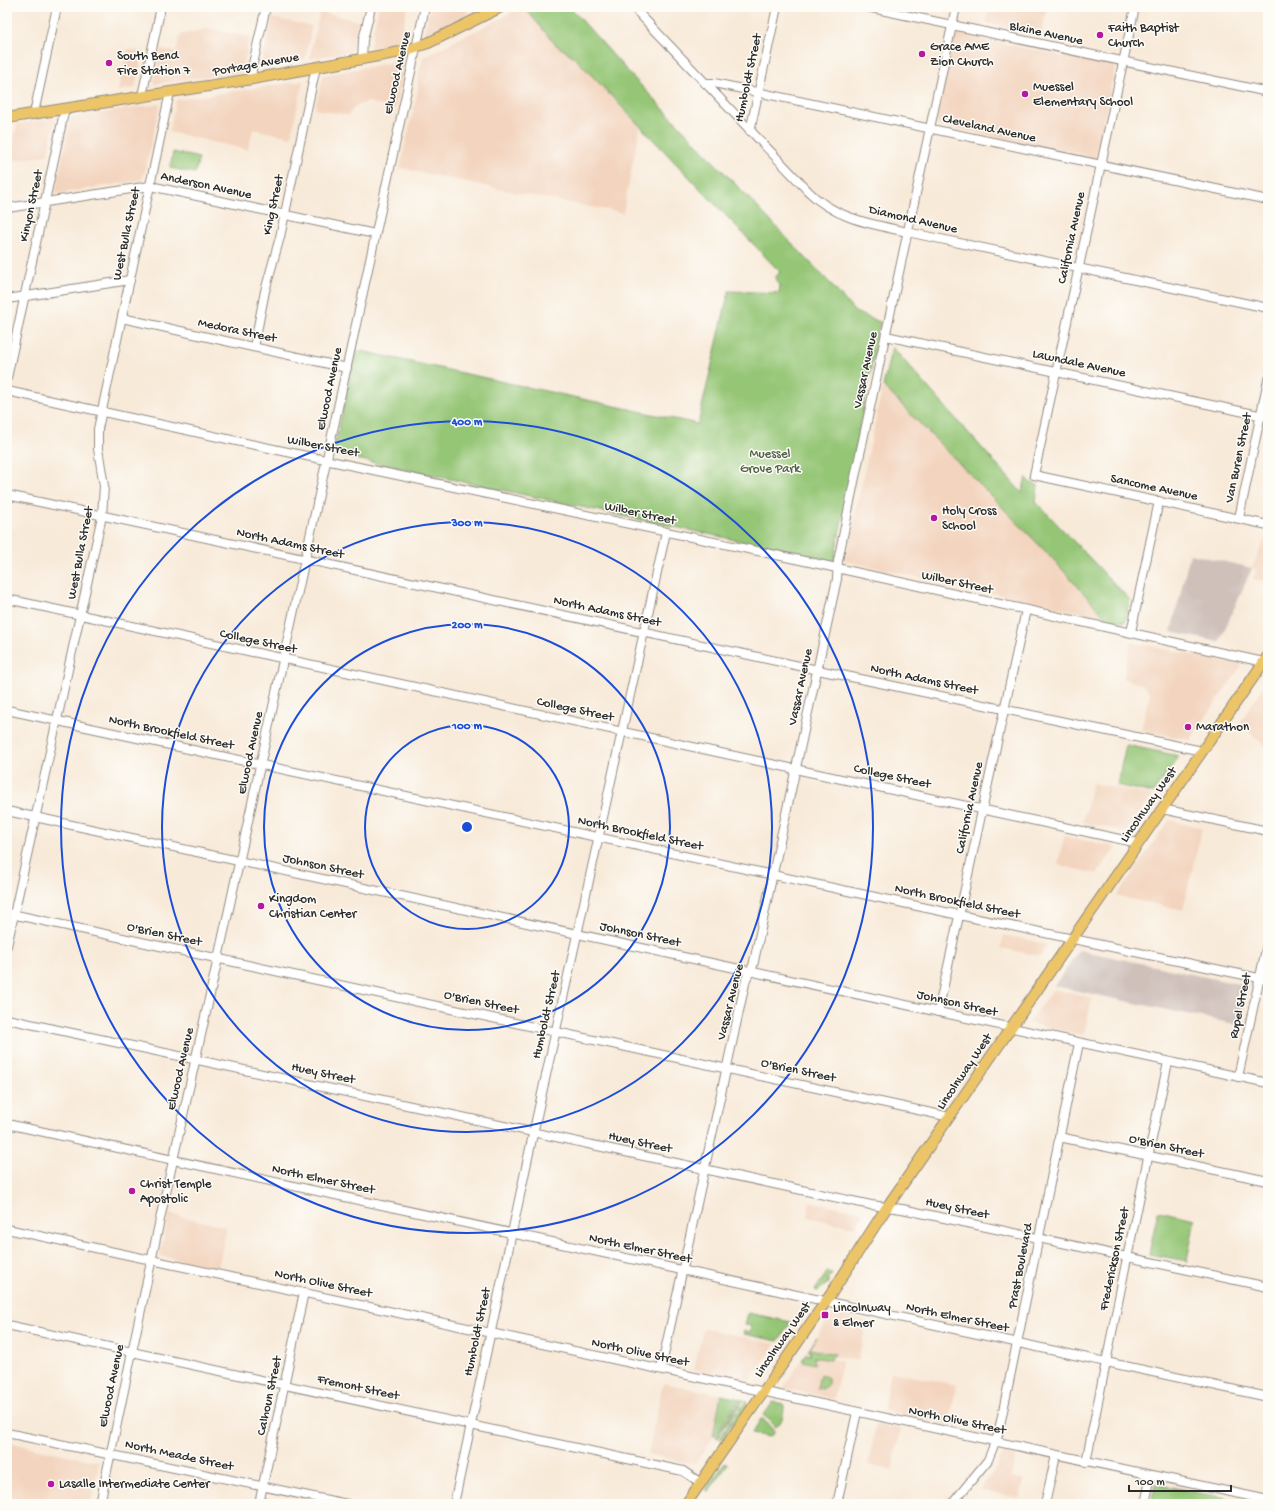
<svg xmlns="http://www.w3.org/2000/svg" width="1275" height="1511" font-family="'Gochi Hand',sans-serif">
	<style>
		.built { fill: #f3d4be }
		.industrial { fill: #cfc0ba }
		.green { fill: #95c676; stroke: #607850 }
		.lines { fill: none; stroke-linecap: round; stroke-linejoin: round }
		.minor-casing { stroke: #928a82; stroke-width: 10 }
		.major-casing { stroke: #928a82; stroke-width: 12 }
		.minor { stroke: #fff; stroke-width: 8 }
		.major { stroke: #edc569; stroke-width: 10 }
		.ring { fill: none; stroke: #1d4ed8; stroke-width: 2 }
		.poi-dot { fill: #b5179e; stroke: #fdfcf7; stroke-width: 1.5 }
		.labels { text-anchor: middle; dominant-baseline: central; stroke-width: 3; stroke-linejoin: round; paint-order: stroke }
		.poi-label { font-size: 13px; fill: #2b2b2b; stroke: #fdfcf7; text-anchor: start }
		.street-label { font-size: 13px; fill: #2b2b2b; stroke: #fdfcf7 }
		.park-label { font-size: 13px; fill: #506145; stroke: #fdfcf7 }
		.centre { fill: #1d4ed8; stroke: #fdfcf7; stroke-width: 2 }
		.ring-label { font-size: 12px; text-anchor: middle; font-weight: bold; fill: #1d4ed8; stroke: #fdfcf7; stroke-width: 3; stroke-linejoin: round; paint-order: stroke }
	</style>
	<rect width="100%" height="100%" fill="#fdfcf7"/>
	<filter id="ink" filterUnits="userSpaceOnUse"><feTurbulence type="fractalNoise" baseFrequency=".025" numOctaves="2"/><feDisplacementMap in="SourceGraphic" scale="8" xChannelSelector="R" yChannelSelector="G"/><feConvolveMatrix kernelMatrix="1 2 1 2 8 2 1 2 1" color-interpolation-filters="sRGB"/></filter>
	<filter id="wash" filterUnits="userSpaceOnUse"><feTurbulence type="fractalNoise" baseFrequency=".012" numOctaves="4" result="noise"/><feDisplacementMap in="SourceGraphic" scale="16" xChannelSelector="R" yChannelSelector="G"/><feGaussianBlur stdDeviation="0.9" result="paint"/><feColorMatrix in="noise" values="0 0 0 0 0 0 0 0 0 0 0 0 0 0 0 0 0 1.4 0 .05"/><feComposite in="paint" operator="in"/></filter>
	<g filter="url(#wash)">
		<rect width="100%" height="100%" fill="#f8ead9"/>
		<g class="built">
			<path d="M379,7H407L400,43L370,48Z"/>
			<path d="M430,7H465L468,13L424,34Z"/>
			<path d="M523,7L556,45L573,56L640,127L623,213L523,194L400,168L418,91V79L423,57Z"/>
			<path d="M989,7H1047L1041,35L986,23Z"/>
			<path d="M320,12L358,21L351,52L309,59Z"/>
			<path d="M272,18L312,26L305,60L263,68L261,67Z"/>
			<path d="M209,28L250,38L242,72L155,84L154,82L161,49L176,52L180,35Z"/>
			<path d="M957,32L970,34L972,37L1099,63L1102,62L1112,64L1115,69L1096,156L1094,158L1089,157L1085,155L1059,149L938,125L935,120L954,35Z"/>
			<path d="M128,49L143,52L135,88L118,91Z"/>
			<path d="M400,61L403,62L404,65L395,109L367,102L355,106L348,115L315,109L323,75Z"/>
			<path d="M301,81L303,82L291,137L253,129L248,150L169,132L176,100Z"/>
			<path d="M160,104L143,180L55,194L71,117Z"/>
			<path d="M56,118L47,155L10,161L17,124Z"/>
			<path d="M883,386L1052,558L1106,618L845,561Z"/>
			<path d="M1267,534H1268V582L1253,579L1257,570L1252,568Z"/>
			<path d="M1131,642L1242,665L1190,740L1141,730L1150,693L1142,684L1123,679Z"/>
			<path d="M1268,680V750L1240,722Z"/>
			<path d="M1092,783L1152,795L1126,832L1083,822Z"/>
			<path d="M1169,820L1202,828L1183,910L1117,896Z"/>
			<path d="M1064,836L1116,847L1097,874L1058,865Z"/>
			<path d="M1004,935L1047,944L1040,956L1001,948Z"/>
			<path d="M1053,989L1092,998L1084,1035L1028,1023Z"/>
			<path d="M810,1201L834,1206L865,1213L855,1227L807,1217Z"/>
			<path d="M169,1214L227,1227L218,1268L160,1256Z"/>
			<path d="M832,1313L867,1321L858,1361L808,1351Z"/>
			<path d="M703,1329H706L776,1344L749,1381L694,1370Z"/>
			<path d="M806,1354L842,1361L834,1399L783,1388Z"/>
			<path d="M891,1372L957,1385L948,1424L883,1410Z"/>
			<path d="M663,1383L740,1399L694,1465L648,1454Z"/>
			<path d="M876,1424L901,1429L892,1470L868,1465Z"/>
			<path d="M7,1442L99,1462L91,1504H7Z"/>
			<path d="M1004,1451L1016,1454L1011,1477L1024,1480L1020,1498L979,1490L995,1470Z"/>
		</g>
		<g class="industrial">
			<path d="M1190,554L1252,568L1219,642L1171,632Z"/>
			<path d="M1079,950L1248,986L1239,1025L1054,986Z"/>
		</g>
		<g class="green">
			<path d="M524,7H570L630,74L827,280L855,312L880,322L834,561L333,454L356,350L698,424L729,291L779,293L780,285L775,278L780,272L573,56L556,45Z"/>
			<path d="M173,152L199,158L195,173L170,168Z"/>
			<path d="M892,347L1022,493L1026,477L1029,482L1038,485L1036,502L1130,600L1125,622L1106,618L1052,558L883,386Z"/>
			<path d="M1126,745L1179,756L1153,793L1117,785Z"/>
			<path d="M1158,1211L1195,1219L1187,1261L1149,1254Z"/>
			<path d="M828,1271L832,1274L828,1279V1283L818,1291L815,1290Z"/>
			<path d="M748,1313L791,1322L778,1341L743,1334L744,1331L750,1332L751,1326L745,1325Z"/>
			<path d="M817,1337L810,1349L835,1354L830,1360L814,1357L815,1364L803,1361L802,1360L806,1354L810,1355L811,1351H808Z"/>
			<path d="M820,1374L828,1378C829,1384 827,1386 822,1389L817,1388Z"/>
			<path d="M721,1395L740,1399L714,1436H713Z"/>
			<path d="M742,1399L744,1400L717,1438L715,1437Z"/>
			<path d="M746,1401L747,1406L738,1420L734,1421L722,1439H719Z"/>
			<path d="M773,1402L784,1404C784,1412 783,1422 776,1427L764,1415Z"/>
			<path d="M761,1419H763L775,1432L769,1437L752,1433Z"/>
			<path d="M725,1463L728,1464L708,1492L707,1491L706,1488Z"/>
			<path d="M1155,1484L1251,1503L1151,1504Z"/>
		</g>
	</g>
	<g filter="url(#ink)">
		<g class="lines">
			<g class="minor-casing">
				<g id="minor">
					<path d="M633,7L809,192C836,219 872,224 907,232L1268,308"/>
					<path d="M867,7L1268,92"/>
					<path d="M1135,7L1034,475L1268,525"/>
					<path d="M362,59L363,40L371,7"/>
					<path d="M252,79V68L266,7"/>
					<path d="M705,83H714L1268,200"/>
					<path d="M142,96L161,7"/>
					<path d="M34,113L57,7"/>
					<path d="M750,131L777,7"/>
					<path d="M7,208L150,186L375,234"/>
					<path d="M7,299L130,280"/>
					<path d="M122,318L347,368"/>
					<path d="M886,336L1268,417"/>
					<path d="M254,347L265,291L280,237L316,67"/>
					<path d="M7,378L65,108"/>
					<path d="M7,391L278,450L814,563L1268,663"/>
					<path d="M7,495L818,670L1202,751"/>
					<path d="M1239,518L1268,380"/>
					<path d="M7,599L1138,843"/>
					<path d="M1131,632L1159,501"/>
					<path d="M7,710L959,915L1268,980"/>
					<path d="M1162,809L1268,831"/>
					<path d="M7,811L1268,1083"/>
					<path d="M7,913L950,1117"/>
					<path d="M7,946L102,516L104,486L98,449V429L170,92"/>
					<path d="M938,1012L1026,610"/>
					<path d="M7,1019L704,1169L871,1205L902,1209L1268,1287"/>
					<path d="M1238,1077L1268,940"/>
					<path d="M7,1124L1268,1397"/>
					<path d="M1059,1137L1268,1181"/>
					<path d="M7,1229L1268,1500"/>
					<path d="M7,1325L683,1471L701,1483"/>
					<path d="M661,1369L746,979L753,966L762,924L837,579L838,561L854,482L956,7"/>
					<path d="M7,1433L347,1504"/>
					<path d="M1086,1462L1127,1258L1168,1062"/>
					<path d="M100,1504L162,1210L229,909L425,7"/>
					<path d="M259,1504L304,1292"/>
					<path d="M454,1504L535,1125L666,532"/>
					<path d="M837,1504L857,1412"/>
					<path d="M952,1504L988,1460L998,1435L1079,1043"/>
					<path d="M1045,1504L1056,1455"/>
					<path d="M1145,1504L1151,1475"/>
				</g>
			</g>
			<g class="major-casing">
				<g id="major">
					<path d="M7,118L252,79L400,52L428,43L501,7"/>
					<path d="M686,1504L831,1294L887,1207L1268,656"/>
				</g>
			</g>
			<use href="#minor" class="minor"/>
			<use href="#major" class="major"/>
		</g>
	</g>
	<g class="ring">
		<circle cx="467" cy="827" r="102"/>
		<circle cx="467" cy="827" r="203"/>
		<circle cx="467" cy="827" r="305"/>
		<circle cx="467" cy="827" r="406"/>
	</g>
	<g class="poi-dot">
		<circle cx="1100" cy="35" r="4"/>
		<circle cx="922" cy="54" r="4"/>
		<circle cx="109" cy="63" r="4"/>
		<circle cx="1025" cy="94" r="4"/>
		<circle cx="934" cy="518" r="4"/>
		<circle cx="1188" cy="727" r="4"/>
		<circle cx="261" cy="906" r="4"/>
		<circle cx="132" cy="1191" r="4"/>
		<rect x="821" y="1311" width="8" height="8" rx="2"/>
		<circle cx="51" cy="1484" r="4"/>
	</g>
	<g class="labels">
		<g class="poi-label">
			<text x="1108" y="28">Faith Baptist<tspan x="1108" dy="15">Church</tspan></text>
			<text x="930" y="47">Grace AME<tspan x="930" dy="15">Zion Church</tspan></text>
			<text x="117" y="56">South Bend<tspan x="117" dy="15">Fire Station 7</tspan></text>
			<text x="1033" y="87">Muessel<tspan x="1033" dy="15">Elementary School</tspan></text>
			<text x="942" y="511">Holy Cross<tspan x="942" dy="15">School</tspan></text>
			<text x="1196" y="727">Marathon</text>
			<text x="269" y="899">Kingdom<tspan x="269" dy="15">Christian Center</tspan></text>
			<text x="140" y="1184">Christ Temple<tspan x="140" dy="15">Apostolic</tspan></text>
			<text x="833" y="1308">Lincolnway<tspan x="833" dy="15">&amp; Elmer</tspan></text>
			<text x="59" y="1484">Lasalle Intermediate Center</text>
		</g>
		<g class="street-label">
			<text transform="translate(1046 34) rotate(12)">Blaine Avenue</text>
			<text transform="translate(256 65) rotate(-10)">Portage Avenue</text>
			<text transform="translate(398 73) rotate(-77)">Elwood Avenue</text>
			<text transform="translate(749 78) rotate(-78)">Humboldt Street</text>
			<text transform="translate(989 129) rotate(12)">Cleveland Avenue</text>
			<text transform="translate(206 186) rotate(12)">Anderson Avenue</text>
			<text transform="translate(274 205) rotate(-78)">King Street</text>
			<text transform="translate(32 206) rotate(-78)">Kinyon Street</text>
			<text transform="translate(913 220) rotate(13)">Diamond Avenue</text>
			<text transform="translate(127 234) rotate(-78)">West Bulla Street</text>
			<text transform="translate(1072 238) rotate(-78)">California Avenue</text>
			<text transform="translate(237 331) rotate(12)">Medora Street</text>
			<text transform="translate(1079 364) rotate(12)">Lawndale Avenue</text>
			<text transform="translate(866 370) rotate(-78)">Vassar Avenue</text>
			<text transform="translate(330 389) rotate(-78)">Elwood Avenue</text>
			<text transform="translate(323 447) rotate(11)">Wilber Street</text>
			<text transform="translate(1239 458) rotate(-78)">Van Buren Street</text>
			<text transform="translate(1154 488) rotate(12)">Sancome Avenue</text>
			<text transform="translate(640 514) rotate(12)">Wilber Street</text>
			<text transform="translate(290 544) rotate(12)">North Adams Street</text>
			<text transform="translate(81 553) rotate(-79)">West Bulla Street</text>
			<text transform="translate(957 583) rotate(12)">Wilber Street</text>
			<text transform="translate(607 612) rotate(12)">North Adams Street</text>
			<text transform="translate(258 642) rotate(12)">College Street</text>
			<text transform="translate(924 680) rotate(12)">North Adams Street</text>
			<text transform="translate(801 687) rotate(-78)">Vassar Avenue</text>
			<text transform="translate(575 710) rotate(12)">College Street</text>
			<text transform="translate(171 733) rotate(12)">North Brookfield Street</text>
			<text transform="translate(251 753) rotate(-78)">Elwood Avenue</text>
			<text transform="translate(892 777) rotate(12)">College Street</text>
			<text transform="translate(1149 805) rotate(-55)">Lincolnway West</text>
			<text transform="translate(970 808) rotate(-78)">California Avenue</text>
			<text transform="translate(640 834) rotate(12)">North Brookfield Street</text>
			<text transform="translate(323 867) rotate(12)">Johnson Street</text>
			<text transform="translate(957 902) rotate(12)">North Brookfield Street</text>
			<text transform="translate(164 935) rotate(12)">O'Brien Street</text>
			<text transform="translate(640 935) rotate(12)">Johnson Street</text>
			<text transform="translate(731 1002) rotate(-76)">Vassar Avenue</text>
			<text transform="translate(481 1003) rotate(12)">O'Brien Street</text>
			<text transform="translate(957 1004) rotate(13)">Johnson Street</text>
			<text transform="translate(1241 1006) rotate(-78)">Rupel Street</text>
			<text transform="translate(547 1015) rotate(-77)">Humboldt Street</text>
			<text transform="translate(181 1069) rotate(-77)">Elwood Avenue</text>
			<text transform="translate(798 1071) rotate(12)">O'Brien Street</text>
			<text transform="translate(965 1072) rotate(-56)">Lincolnway West</text>
			<text transform="translate(323 1074) rotate(12)">Huey Street</text>
			<text transform="translate(640 1143) rotate(12)">Huey Street</text>
			<text transform="translate(1166 1147) rotate(12)">O'Brien Street</text>
			<text transform="translate(323 1180) rotate(12)">North Elmer Street</text>
			<text transform="translate(957 1209) rotate(12)">Huey Street</text>
			<text transform="translate(640 1249) rotate(12)">North Elmer Street</text>
			<text transform="translate(1115 1259) rotate(-78)">Frederickson Street</text>
			<text transform="translate(1021 1266) rotate(-79)">Prast Boulevard</text>
			<text transform="translate(323 1284) rotate(12)">North Olive Street</text>
			<text transform="translate(957 1318) rotate(12)">North Elmer Street</text>
			<text transform="translate(478 1332) rotate(-78)">Humboldt Street</text>
			<text transform="translate(783 1340) rotate(-55)">Lincolnway West</text>
			<text transform="translate(640 1353) rotate(12)">North Olive Street</text>
			<text transform="translate(112 1386) rotate(-78)">Elwood Avenue</text>
			<text transform="translate(358 1388) rotate(12)">Fremont Street</text>
			<text transform="translate(270 1396) rotate(-78)">Calhoun Street</text>
			<text transform="translate(957 1421) rotate(12)">North Olive Street</text>
			<text transform="translate(179 1456) rotate(12)">North Meade Street</text>
		</g>
		<g class="park-label">
			<text x="770" y="454">Muessel<tspan x="770" dy="15">Grove Park</tspan></text>
		</g>
	</g>
	<circle cx="467" cy="827" r="6" class="centre"/>
	<g class="ring-label">
		<text x="467" y="425">400 m</text>
		<text x="467" y="526">300 m</text>
		<text x="467" y="628">200 m</text>
		<text x="467" y="729">100 m</text>
	</g>
	<rect width="1275" height="1511" fill="none" stroke="#fdfcf7" stroke-width="24"/>
	<path d="M1129 1485v6h102v-6" fill="none" stroke="#2b2b2b" stroke-width="2"/>
	<text x="1135" y="1485" font-size="12" fill="#2b2b2b" stroke="#fdfcf7" stroke-width="3" paint-order="stroke">100 m</text>
</svg>
